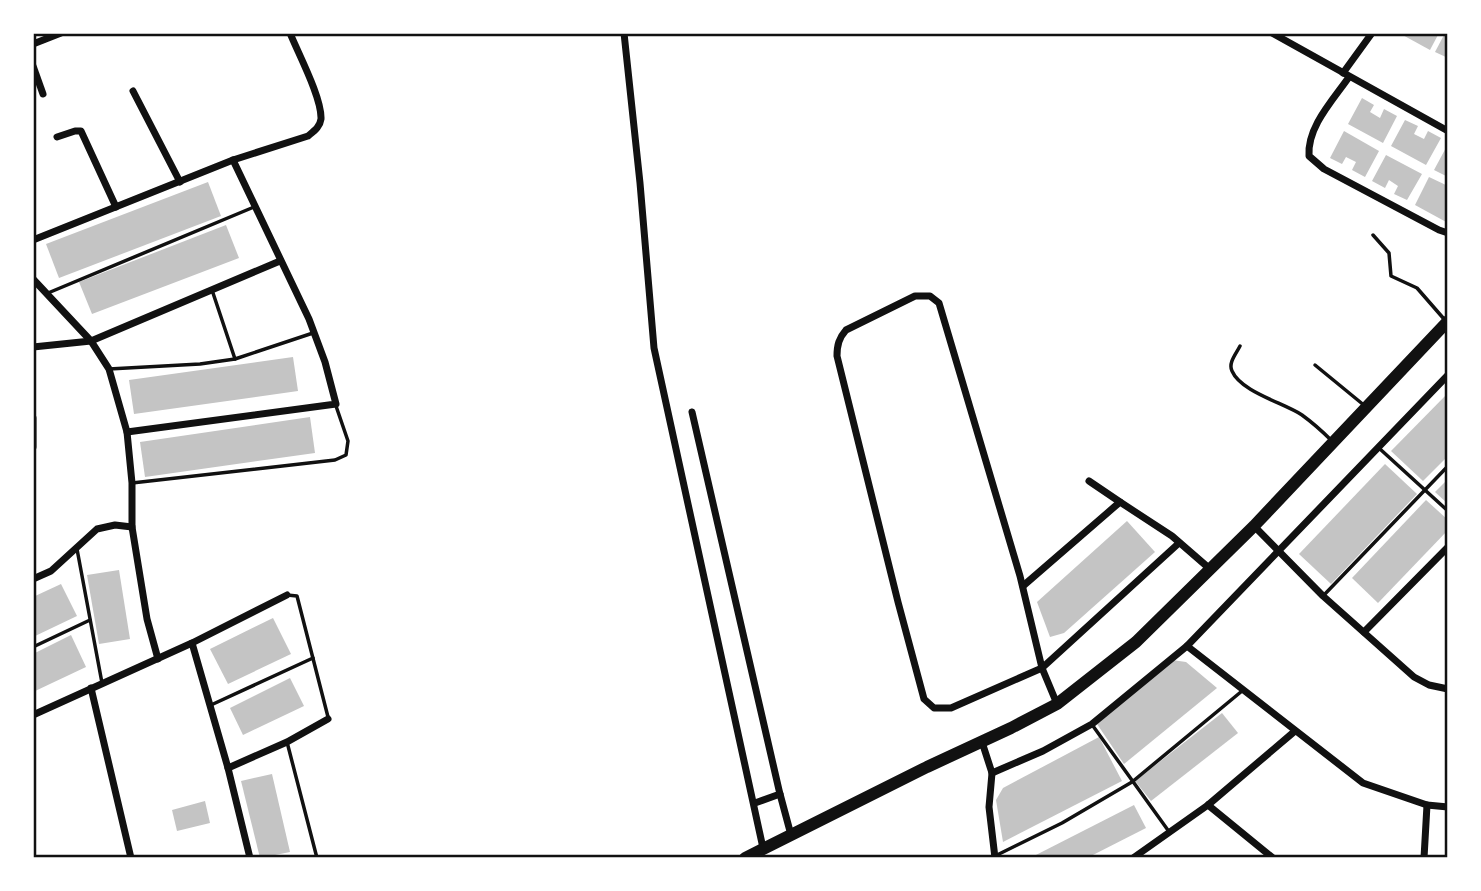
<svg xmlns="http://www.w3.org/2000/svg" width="1481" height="891" font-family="'PT Sans',sans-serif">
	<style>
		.building { fill: #c4c4c4 }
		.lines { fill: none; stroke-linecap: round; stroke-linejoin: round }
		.service { stroke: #111; stroke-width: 3.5 }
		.minor { stroke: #111; stroke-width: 7 }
		.primary { stroke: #111; stroke-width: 12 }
		.neatline { fill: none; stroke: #111; stroke-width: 2.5 }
	</style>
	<rect width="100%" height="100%" fill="#fff"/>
	<g class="building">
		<path d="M1399,33H1439L1430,50Z"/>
		<path d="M1445,33H1448V58L1435,52Z"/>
		<path d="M1362,98L1374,105L1370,112L1380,118L1384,109L1397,116L1383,143L1348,124Z"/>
		<path d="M1405,120L1418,126L1414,134L1424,139L1428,131L1441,138L1426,165L1391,146Z"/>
		<path d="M1344,131L1379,151L1365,177L1352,170L1356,162L1346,157L1342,164L1330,158Z"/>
		<path d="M1448,144V177L1434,170Z"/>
		<path d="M1386,155L1422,174L1407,200L1394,194L1398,186L1389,180L1385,188L1372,181Z"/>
		<path d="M1429,177L1448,186V223L1415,205Z"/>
		<path d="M208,182L221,216L59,278L46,244Z"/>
		<path d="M226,225L239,258L92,314L79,282Z"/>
		<path d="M293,357L298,391L134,414L129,380Z"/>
		<path d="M1448,393V456L1423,481L1391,451Z"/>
		<path d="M310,417L315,453L145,477L140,442Z"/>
		<path d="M1385,464L1417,494L1331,584L1299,554Z"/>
		<path d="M1448,479V504L1435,492Z"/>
		<path d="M1426,500L1448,520V530L1378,603L1352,578Z"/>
		<path d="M1127,521L1155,552L1064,633L1050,637L1037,602Z"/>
		<path d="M119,570L130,639L99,644L87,575Z"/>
		<path d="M61,584L77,616L33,637V597Z"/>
		<path d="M273,618L291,654L228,684L210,649Z"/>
		<path d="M71,635L86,667L33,692V654Z"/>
		<path d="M1172,660L1186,662L1217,688L1124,764L1097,724Z"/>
		<path d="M290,678L304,706L243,735L230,708Z"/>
		<path d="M1222,713L1238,733L1151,801L1135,781Z"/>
		<path d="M1099,737L1122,781L1003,842L996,800L1003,788Z"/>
		<path d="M272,774L290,852L260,858L241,781Z"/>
		<path d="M205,801L210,823L177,831L172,810Z"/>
		<path d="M1134,805L1146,828L1087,858H1030Z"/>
	</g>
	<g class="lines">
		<g class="service">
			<path d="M1373,235L1389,253L1391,276L1417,288L1444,319"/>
			<path d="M212,290L235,359"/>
			<path d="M48,293L254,207"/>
			<path d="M1240,346C1236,354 1228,363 1232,371C1241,392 1284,403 1302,415C1313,423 1323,432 1332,441"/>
			<path d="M1315,365L1365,406"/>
			<path d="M109,369L200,364L235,359L313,333"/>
			<path d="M1380,449L1448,511"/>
			<path d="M132,483L335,460L346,455L348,441L336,406"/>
			<path d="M77,549L102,683"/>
			<path d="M287,595L297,596L328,717"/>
			<path d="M1323,596L1448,466"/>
			<path d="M33,647L90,620"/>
			<path d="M211,705L313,658"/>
			<path d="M1093,726L1170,833"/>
			<path d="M287,742L317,858"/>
			<path d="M995,856L1062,823L1132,782L1242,691"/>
		</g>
		<g class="minor">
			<path d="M624,33L640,183L654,348L763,848"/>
			<path d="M1272,33L1448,131"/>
			<path d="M33,44L61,33"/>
			<path d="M33,66L43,94"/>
			<path d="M1343,73L1372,33"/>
			<path d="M1349,77C1333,100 1307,127 1309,156L1324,169L1439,230L1448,233"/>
			<path d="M133,91L180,182"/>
			<path d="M57,137L75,131H81L116,207"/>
			<path d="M33,240L233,160L308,136C314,131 320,127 321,119C322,98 298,53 290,33"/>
			<path d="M33,279L91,341L109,369L127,432L132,483V527L147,619L158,659"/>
			<path d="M33,347L91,341L280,261"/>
			<path d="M692,412L779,790L780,794L755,803"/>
			<path d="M33,418V447"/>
			<path d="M127,432L336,404L325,362L309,319L233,160"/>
			<path d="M1089,481L1120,502"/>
			<path d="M1254,526L1323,596L1414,677L1429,685L1448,689"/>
			<path d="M33,579L51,571L97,529L115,525L132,527"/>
			<path d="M1023,586L1120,502L1172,536L1210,569"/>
			<path d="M1364,632L1448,547"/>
			<path d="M192,643L228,768L250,858"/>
			<path d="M1187,646L1363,783L1427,805L1448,807"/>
			<path d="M91,688L131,858"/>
			<path d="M1057,704L1042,668L1020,576L939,303L930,296H915L846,330C839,338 837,345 837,356L898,602L924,699L934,708H951L1042,668L1179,543"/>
			<path d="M33,715L192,643L287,595"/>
			<path d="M982,742L992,773L989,807L995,858"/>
			<path d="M228,768L287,742L328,719"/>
			<path d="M992,773L1043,751L1092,724L1187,646L1448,375"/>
			<path d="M780,794L791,835"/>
			<path d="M1208,805L1273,858"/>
			<path d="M1133,858L1208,805L1295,731"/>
			<path d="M1424,858L1427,805"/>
		</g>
		<path class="primary" d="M745,858L927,767L1011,728L1057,704L1136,642L1254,526L1448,321"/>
	</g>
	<rect width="1481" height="891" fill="none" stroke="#ffffff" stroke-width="70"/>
	<rect x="35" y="35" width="1411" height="821" class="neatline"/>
</svg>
